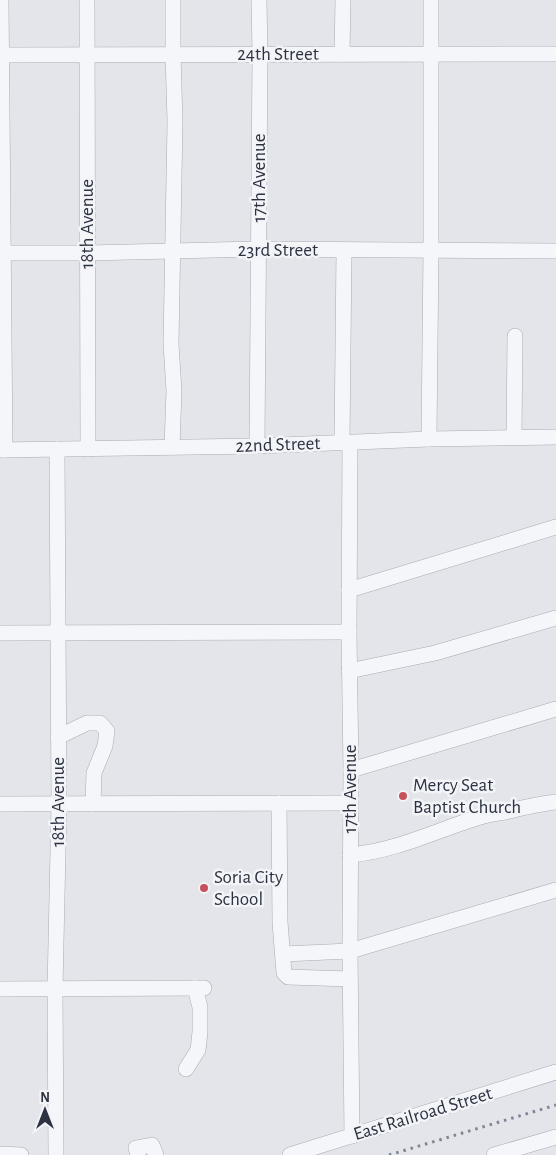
<svg xmlns="http://www.w3.org/2000/svg" width="556" height="1155" font-family="'Alegreya Sans',sans-serif">
	<style>
		.lines { fill: none; stroke-linecap: round; stroke-linejoin: round }
		.minor-casing { stroke: #a8acb4; stroke-width: 16 }
		.minor { stroke: #f5f6f9; stroke-width: 15 }
		.rail { stroke: #7d8493; stroke-width: 3; stroke-dasharray: 2.5 5; stroke-linecap: butt }
		.poi-dot { fill: #c6515c; stroke: #f3f4f8; stroke-width: 2 }
		.labels { text-anchor: middle; dominant-baseline: central; stroke-width: 5; stroke-linejoin: round; paint-order: stroke }
		.street-label { font-size: 19px; fill: #2c3241; stroke: #f3f4f8 }
		.poi-label { font-size: 19px; fill: #2c3241; stroke: #f3f4f8; text-anchor: start }
	</style>
	<rect width="100%" height="100%" fill="#e3e5ea"/>
	<g class="lines">
		<g class="minor-casing">
			<g id="minor">
				<path d="M1,0L5,450"/>
				<path d="M87,0L88,449"/>
				<path d="M342,54L343,0"/>
				<path d="M0,55L556,54"/>
				<path d="M0,253H88L259,249L556,251"/>
				<path d="M514,437L515,336"/>
				<path d="M429,439L431,250V0"/>
				<path d="M342,443L344,250"/>
				<path d="M350,443L349,632L351,770L350,951L352,1136"/>
				<path d="M257,446L260,54L259,0"/>
				<path d="M172,447L174,391L171,344L175,122L173,54V0"/>
				<path d="M0,450L257,446L429,439L556,437"/>
				<path d="M349,590L556,527"/>
				<path d="M0,633L349,632"/>
				<path d="M349,671L435,653L556,618"/>
				<path d="M58,737L87,723H100L107,731L105,746L94,773L93,804"/>
				<path d="M351,770L556,709"/>
				<path d="M279,803L280,922L284,973L288,977L350,979"/>
				<path d="M0,804L350,803"/>
				<path d="M350,855C396,851 437,830 480,817C490,814 500,813 510,811C525,807 541,804 556,802"/>
				<path d="M283,954L350,951L556,890"/>
				<path d="M0,989L204,988"/>
				<path d="M186,1069L198,1050L200,1032V1007L195,988"/>
				<path d="M0,1154L21,1155"/>
				<path d="M56,1155L55,989L59,804L57,449"/>
				<path d="M138,1155L136,1148L152,1145L156,1155"/>
				<path d="M290,1155L556,1072"/>
				<path d="M494,1155L556,1137"/>
			</g>
		</g>
		<use href="#minor" class="minor"/>
		<path class="rail" d="M389,1155L556,1105"/>
	</g>
	<g class="poi-dot">
		<circle cx="403" cy="796" r="5"/>
		<circle cx="204" cy="888" r="5"/>
	</g>
	<g class="labels">
		<g class="street-label">
			<text x="278" y="54">24th Street</text>
			<text transform="translate(259 178) rotate(-90)">17th Avenue</text>
			<text transform="translate(87 224) rotate(-90)">18th Avenue</text>
			<text x="278" y="250">23rd Street</text>
			<text transform="translate(278 445) rotate(-2)">22nd Street</text>
			<text transform="translate(350 789) rotate(-90)">17th Avenue</text>
			<text transform="translate(58 802) rotate(-90)">18th Avenue</text>
			<text transform="translate(423 1114) rotate(-17)">East Railroad Street</text>
		</g>
		<g class="poi-label">
			<text x="413" y="785">Mercy Seat<tspan x="413" dy="22">Baptist Church</tspan></text>
			<text x="214" y="877">Soria City<tspan x="214" dy="22">School</tspan></text>
		</g>
	</g>
	<g transform="translate(45 1110)" stroke="#f3f4f8" stroke-width="4" paint-order="stroke">
	<path d="M0-4L9 19L0 12L-9 19Z" fill="#2c3241"/>
	<text y="-8" font-size="14" font-weight="bold" text-anchor="middle" fill="#2c3241">N</text>
	</g>
</svg>
